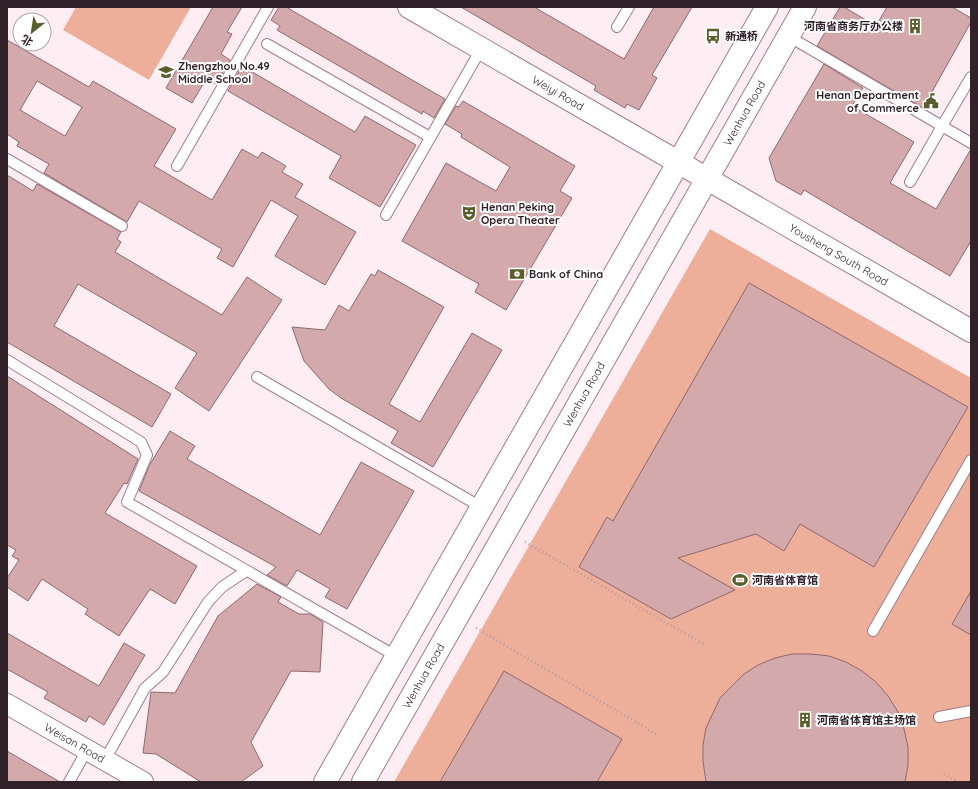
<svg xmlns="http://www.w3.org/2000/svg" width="978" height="789" font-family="Quicksand,'Noto Sans SC',sans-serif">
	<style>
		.pitch { fill: #edaf9a }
		.building { fill: #d3a9ab; stroke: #90696c; fill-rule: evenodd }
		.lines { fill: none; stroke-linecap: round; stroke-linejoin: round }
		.service-casing { stroke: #a07c8c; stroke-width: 12 }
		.minor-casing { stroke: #a07c8c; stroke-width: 22 }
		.tertiary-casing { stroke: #a07c8c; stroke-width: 24 }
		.secondary-casing { stroke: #a07c8c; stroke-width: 24 }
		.path { stroke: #ac9da3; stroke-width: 2.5; stroke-dasharray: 1 3; stroke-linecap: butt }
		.service { stroke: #fff; stroke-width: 10 }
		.minor { stroke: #fff; stroke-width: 20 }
		.tertiary { stroke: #fff; stroke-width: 22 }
		.secondary { stroke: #fff; stroke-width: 22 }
		.labels { text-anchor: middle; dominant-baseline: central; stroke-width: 4; stroke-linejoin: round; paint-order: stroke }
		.poi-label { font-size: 11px; font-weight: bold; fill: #312229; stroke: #fff; text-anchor: start }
		.street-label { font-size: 11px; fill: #312229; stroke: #fff }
	</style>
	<rect width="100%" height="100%" fill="#feeef4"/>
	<g class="pitch">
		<path d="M76,7H191L149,80L63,30Z"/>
		<path d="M710,229L971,378V782H394Z"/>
	</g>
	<g class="building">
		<path d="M213,7H242L227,32L232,34L221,54L230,60L216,84L206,79L192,103L166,88Z"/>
		<path d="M279,7H286L445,99L434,118L423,111L422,114L277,30L280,26L271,20Z"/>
		<path d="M461,7H534L624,59L654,7H692L652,75L657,78L639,110L627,104L625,108L594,90L596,86Z"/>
		<path d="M840,7H844L876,26L887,7H952L971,18V22L923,108L817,46Z"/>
		<path d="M7,40L89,87L93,81L176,129L154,166L212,200L242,149L258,158L262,152L286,166L282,172L303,184L295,197L356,232L325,285L275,256L298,216L271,200L233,267L217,258L222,249L139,201L127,222L44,173L49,164L17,146L19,142L7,134ZM37,81L82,107L65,136L20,110Z"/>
		<path d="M824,64L863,88L852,106L914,142L890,183L936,209L971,149V241L950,276L804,190L801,195L776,181L769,158Z"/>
		<path d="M242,66L355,132L365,116L416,145L380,207L329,178L341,156L228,91Z"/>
		<path d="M463,101L575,166L560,191L572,198L506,310L475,292L479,284L402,241L446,163L496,191L510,167L461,137L462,134L445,124L456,106L459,107Z"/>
		<path d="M7,175L33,191L37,184L121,232L117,239L121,242L115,252L222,315L247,277L282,300L209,411L175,388L197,353L78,284L54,326L171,394L152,427L7,342Z"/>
		<path d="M378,270L444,307L389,404L420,422L472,333L502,350L433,467L391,443L398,431L341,398L329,389L304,361L292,327L325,330L339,305L349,311L371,274L375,276Z"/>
		<path d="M749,283L968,407L874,567L800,524L784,551L756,534L678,558L735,590L671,619L579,567L607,517L613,521Z"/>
		<path d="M7,376L138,459L127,484L124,483L105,513L197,566L175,604L150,589L119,636L85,614L88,609L42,579L28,601L7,587V578L19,560L12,556L16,550L7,545Z"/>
		<path d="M170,431L195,446L187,459L320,535L361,462L414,491L347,609L325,597L330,589L297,570L287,586L267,575L276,567L139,491L149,466Z"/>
		<path d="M257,584L281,597L278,602L299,614H310L323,622L320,672L291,671L251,742L263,766L241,782H201L156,754L143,753L151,692L175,693L218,616Z"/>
		<path d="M971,591V635L952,624Z"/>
		<path d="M7,633L99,686L124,643L145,655L104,725L89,716L86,722L44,698L48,692L7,669Z"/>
		<path d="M792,654H811L829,656L846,662L862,671L876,682L888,696L898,712L904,729L908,747V765L905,782H706L703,761V745L706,728L720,698L744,674L758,665L775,658Z"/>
		<path d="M504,671L622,739L597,782H440Z"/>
		<path d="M7,751L60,782H7Z"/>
	</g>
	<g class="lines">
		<g class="service-casing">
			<g id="service">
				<path d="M617,27L629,7"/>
				<path d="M788,36L942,126L971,77"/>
				<path d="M267,44L430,137"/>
				<path d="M7,159L122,226"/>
				<path d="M177,166L268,7"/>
				<path d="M910,182L942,126L971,143"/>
				<path d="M386,215L481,49"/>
				<path d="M7,360L141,442L147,455L127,502L396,656"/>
				<path d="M257,377L481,507"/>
				<path d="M873,631L971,460"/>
				<path d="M939,717L971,711"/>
				<path d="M105,760L145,688L163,672L208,602L222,587L246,571"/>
				<path d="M69,782L87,750"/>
			</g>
		</g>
		<g class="minor-casing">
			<g id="minor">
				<path id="s1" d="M7,704L143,782"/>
			</g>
		</g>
		<g class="tertiary-casing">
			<g id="tertiary">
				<path id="s2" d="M409,7L971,331"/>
			</g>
		</g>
		<g class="secondary-casing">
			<g id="secondary">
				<path d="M325,782L767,7"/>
				<path id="s3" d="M363,782L805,7"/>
			</g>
		</g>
		<g class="path">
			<path d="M525,542L705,645"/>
			<path d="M476,628L656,734"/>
			<path d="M944,774L958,782"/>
		</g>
		<use href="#service" class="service"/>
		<use href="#minor" class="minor"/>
		<use href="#tertiary" class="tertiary"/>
		<use href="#secondary" class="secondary"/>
	</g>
	<defs>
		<g id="building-bare" transform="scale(1.2)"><path d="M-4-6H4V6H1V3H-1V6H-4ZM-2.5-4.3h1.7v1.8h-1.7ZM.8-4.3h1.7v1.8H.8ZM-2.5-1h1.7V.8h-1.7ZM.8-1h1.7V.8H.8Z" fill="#5a5e2c" stroke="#fff" stroke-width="2.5" paint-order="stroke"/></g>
		<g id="bus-bare" transform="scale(1.2)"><path d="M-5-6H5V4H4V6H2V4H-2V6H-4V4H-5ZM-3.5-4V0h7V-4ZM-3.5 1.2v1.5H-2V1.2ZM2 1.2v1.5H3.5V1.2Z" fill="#5a5e2c" stroke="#fff" stroke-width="2.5" paint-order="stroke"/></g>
		<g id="school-bare" transform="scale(1.2)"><path d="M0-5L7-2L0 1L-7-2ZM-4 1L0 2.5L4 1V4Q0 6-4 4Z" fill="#5a5e2c" stroke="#fff" stroke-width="2.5" paint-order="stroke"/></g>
		<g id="civic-bare" transform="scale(1.2)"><path d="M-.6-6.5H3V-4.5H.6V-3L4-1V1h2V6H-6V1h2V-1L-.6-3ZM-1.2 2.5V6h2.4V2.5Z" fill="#5a5e2c" stroke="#fff" stroke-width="2.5" paint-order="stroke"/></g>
		<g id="theatre-bare" transform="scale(1.2)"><path d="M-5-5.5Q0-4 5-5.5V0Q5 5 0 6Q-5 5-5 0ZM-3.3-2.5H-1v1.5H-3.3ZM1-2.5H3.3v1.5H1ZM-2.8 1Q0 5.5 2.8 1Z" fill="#5a5e2c" stroke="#fff" stroke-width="2.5" paint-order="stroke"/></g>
		<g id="bank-bare" transform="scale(1.2)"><path d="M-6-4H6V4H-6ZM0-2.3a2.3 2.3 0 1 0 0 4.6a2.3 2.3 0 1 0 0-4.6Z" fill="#5a5e2c" stroke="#fff" stroke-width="2.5" paint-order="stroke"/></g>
		<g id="stadium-bare" transform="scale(1.2)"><path d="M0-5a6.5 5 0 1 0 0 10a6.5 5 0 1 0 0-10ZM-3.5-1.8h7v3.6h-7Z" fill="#5a5e2c" stroke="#fff" stroke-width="2.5" paint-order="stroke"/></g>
	</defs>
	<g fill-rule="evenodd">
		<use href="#building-bare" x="915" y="26"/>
		<use href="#bus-bare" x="713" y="36"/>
		<use href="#school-bare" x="166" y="72"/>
		<use href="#civic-bare" x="931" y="101"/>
		<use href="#theatre-bare" x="469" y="213"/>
		<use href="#bank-bare" x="517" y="274"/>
		<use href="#stadium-bare" x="740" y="580"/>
		<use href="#building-bare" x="805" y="720"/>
	</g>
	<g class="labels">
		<g class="poi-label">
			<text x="903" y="26" text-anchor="end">河南省商务厅办公楼</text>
			<text x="725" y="36">新通桥</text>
			<text x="178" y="66">Zhengzhou No.49<tspan x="178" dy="13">Middle School</tspan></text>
			<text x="919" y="95" text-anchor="end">Henan Department<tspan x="919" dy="13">of Commerce</tspan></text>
			<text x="481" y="207">Henan Peking<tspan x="481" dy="13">Opera Theater</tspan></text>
			<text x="529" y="274">Bank of China</text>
			<text x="752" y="580">河南省体育馆</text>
			<text x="817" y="720">河南省体育馆主场馆</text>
		</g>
		<g class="street-label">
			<text stroke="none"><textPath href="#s2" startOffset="172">Weiyi Road</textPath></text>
			<text stroke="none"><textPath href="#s3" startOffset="770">Wenhua Road</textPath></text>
			<text stroke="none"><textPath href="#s2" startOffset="496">Yousheng South Road</textPath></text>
			<text stroke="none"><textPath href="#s3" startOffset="446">Wenhua Road</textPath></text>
			<text stroke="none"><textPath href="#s3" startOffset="122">Wenhua Road</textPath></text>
			<text stroke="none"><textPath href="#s1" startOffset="78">Weisan Road</textPath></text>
		</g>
	</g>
	<rect width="978" height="789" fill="none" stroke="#312229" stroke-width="16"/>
	<g transform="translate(32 32) rotate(210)"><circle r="19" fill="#ffffff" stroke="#ada7a9"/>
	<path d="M0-3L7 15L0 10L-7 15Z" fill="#5a5e2c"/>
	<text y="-6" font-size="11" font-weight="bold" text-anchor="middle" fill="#312229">北</text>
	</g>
</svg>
